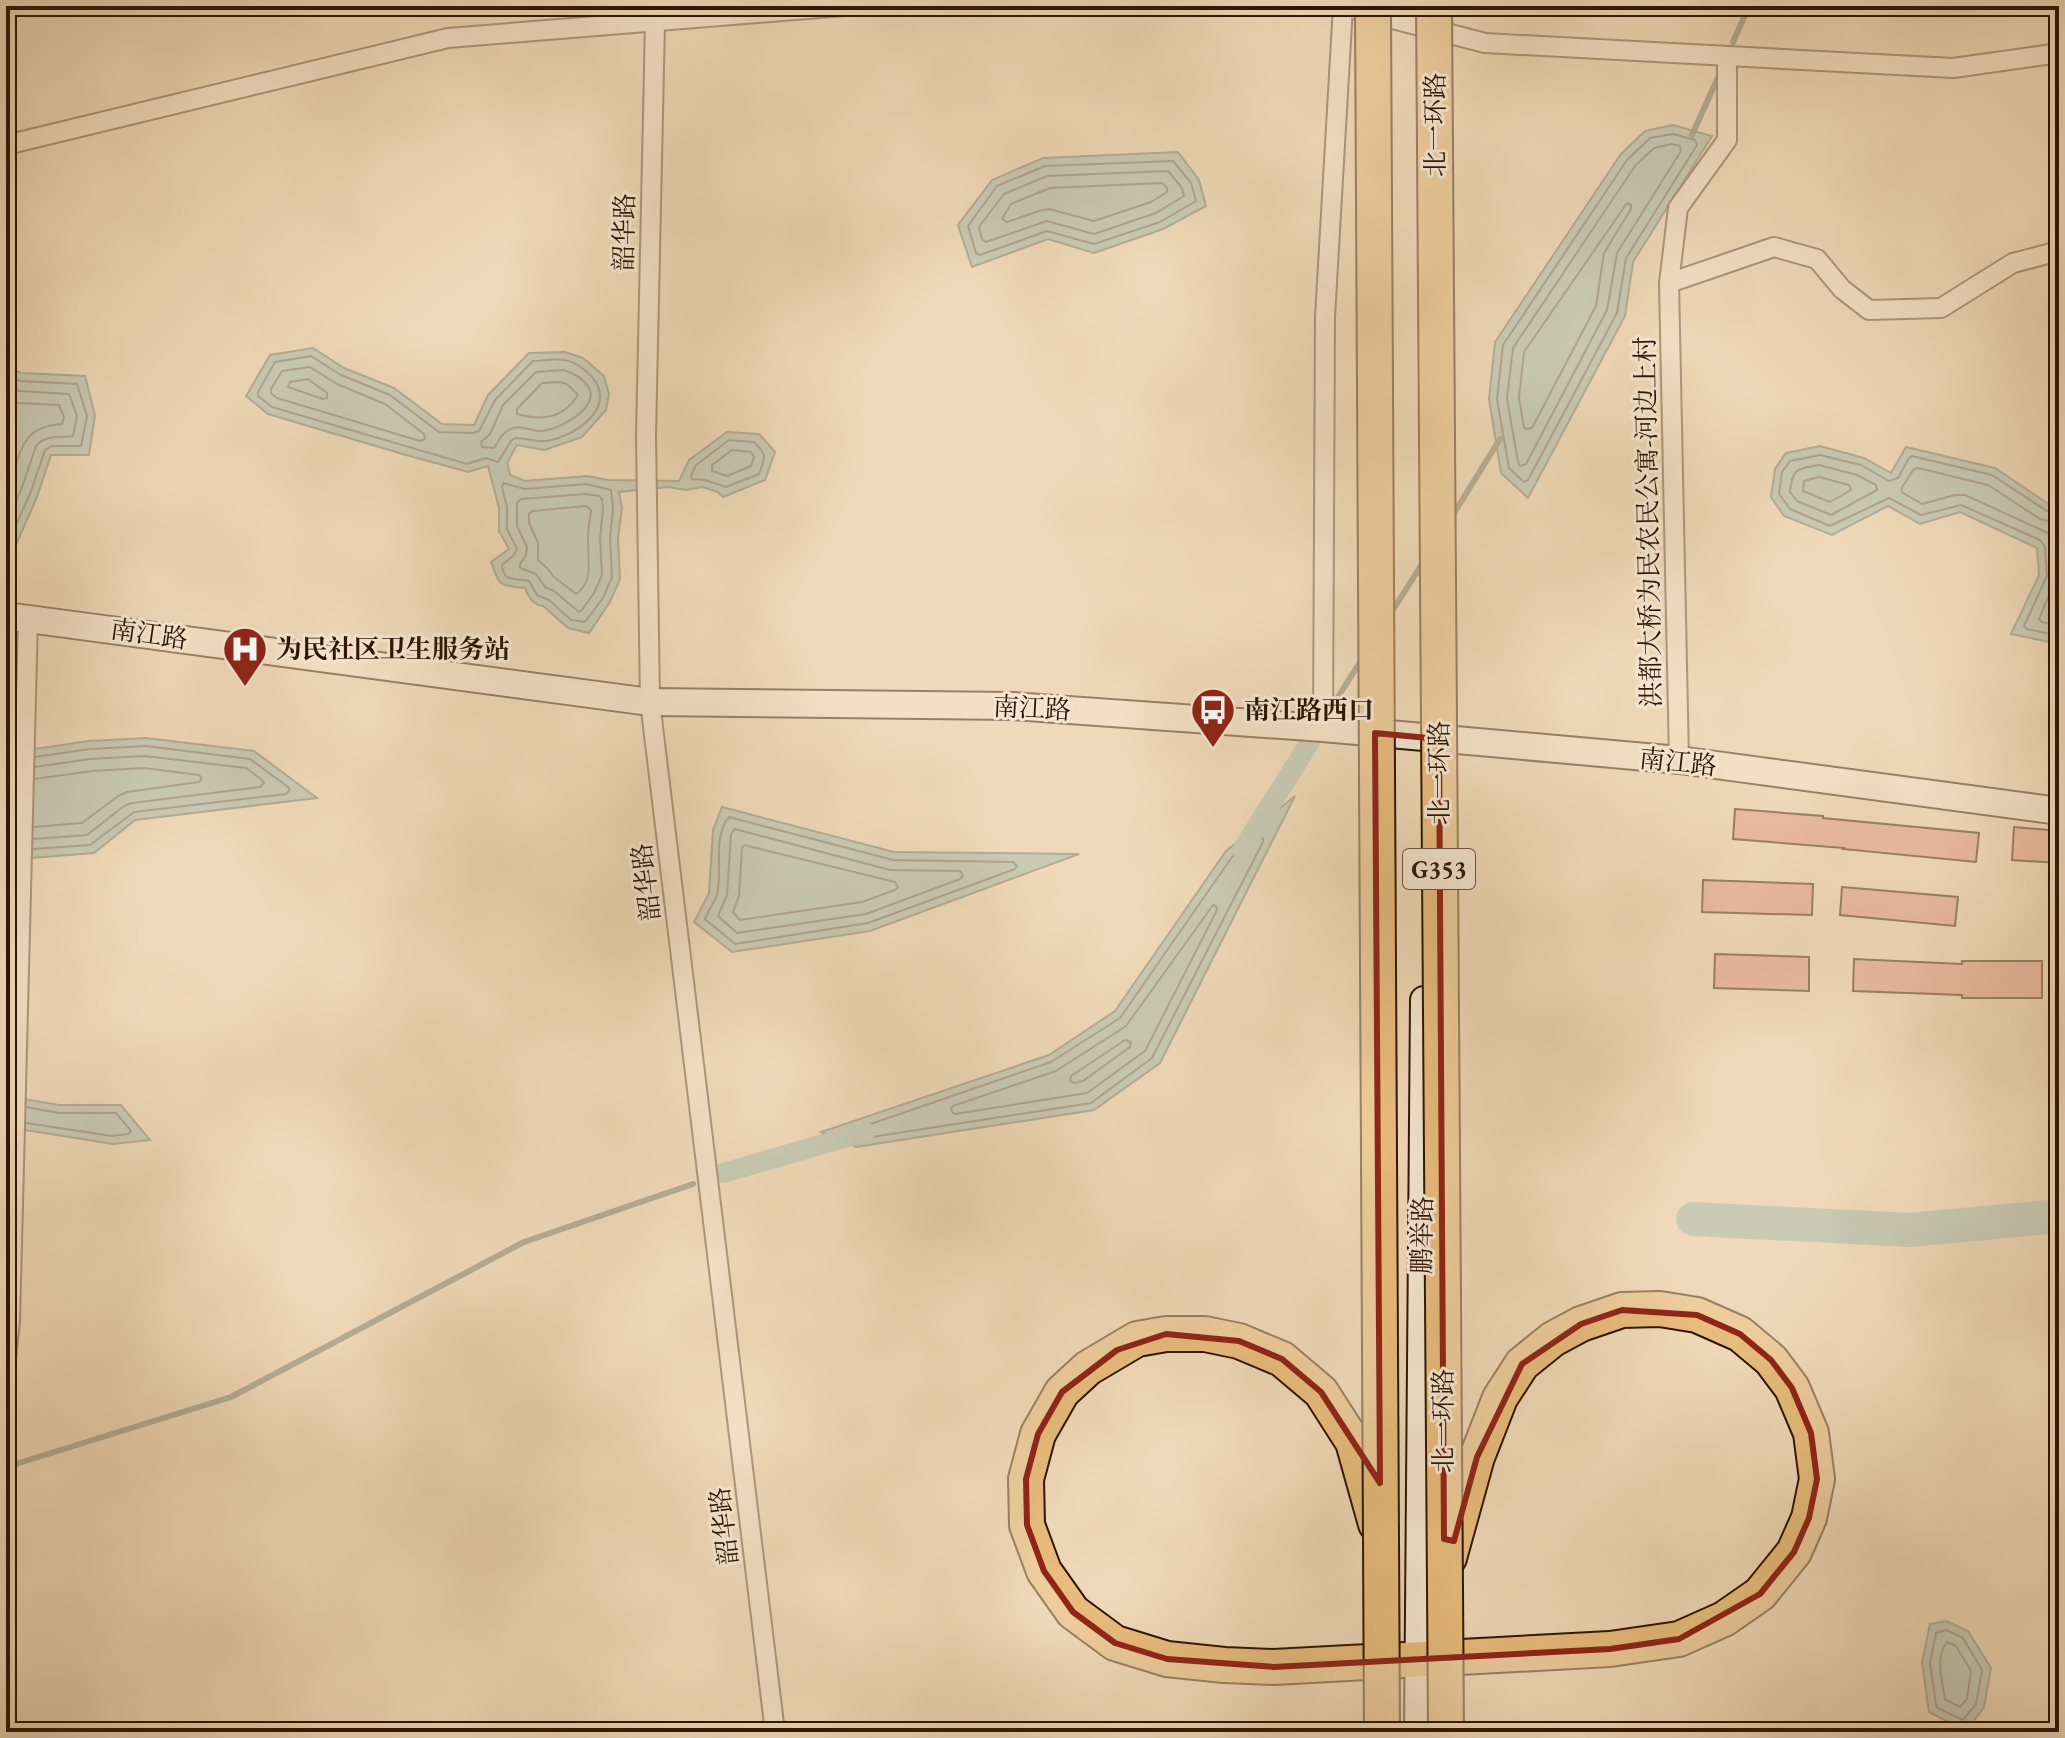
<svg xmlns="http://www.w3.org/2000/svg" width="2065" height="1738" font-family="'EB Garamond','Noto Serif SC',serif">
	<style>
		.water { fill: #9abab1; stroke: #6e786b; stroke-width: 2 }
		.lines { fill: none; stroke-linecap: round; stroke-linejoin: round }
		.shore { stroke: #64675a; stroke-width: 2 }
		.stream { stroke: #6e786b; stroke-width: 6 }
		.canal { stroke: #9abab1; stroke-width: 20 }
		.river { stroke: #9abab1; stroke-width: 34 }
		.building { fill: #e29586; stroke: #2d1402; stroke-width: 2 }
		.street-casing { stroke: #5e4530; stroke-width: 22 }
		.secondary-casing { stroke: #2d1402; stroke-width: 30 }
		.highway-casing { stroke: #2d1402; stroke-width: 38 }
		.street { stroke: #f5e6d1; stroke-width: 18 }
		.secondary { stroke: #f5e6d1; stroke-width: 26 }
		.highway { stroke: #e8bc7c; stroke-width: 34 }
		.highway-bridge-casing { stroke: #2d1402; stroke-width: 38; stroke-linecap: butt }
		.highway-bridge { stroke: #e8bc7c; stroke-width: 34 }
		.marked { fill: none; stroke: #8f2418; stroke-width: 6; stroke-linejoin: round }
		.labels { text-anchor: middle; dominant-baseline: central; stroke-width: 6; stroke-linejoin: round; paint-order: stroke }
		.shield { fill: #f5e6d1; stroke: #695340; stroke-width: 2 }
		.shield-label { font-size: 24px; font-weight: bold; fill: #2d1402 }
		.street-label { font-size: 26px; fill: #2d1402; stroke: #f5e6d1 }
		.poi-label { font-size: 26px; font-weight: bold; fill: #2d1402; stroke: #f5e6d1; text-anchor: start }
	</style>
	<rect width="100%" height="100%" fill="#f0d9b8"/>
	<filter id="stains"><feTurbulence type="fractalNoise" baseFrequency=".0025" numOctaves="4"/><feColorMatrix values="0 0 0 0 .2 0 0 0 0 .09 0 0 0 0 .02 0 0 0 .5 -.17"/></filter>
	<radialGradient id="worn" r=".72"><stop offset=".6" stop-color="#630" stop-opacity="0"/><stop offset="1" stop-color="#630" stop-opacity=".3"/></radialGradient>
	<g class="water">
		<path d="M1673,125L1712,136L1633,262L1625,316L1528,498L1501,473L1489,399L1495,342L1621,154L1645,131Z"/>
		<path d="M1178,152L1199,180L1206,206L1163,229L1094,253L1048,239L972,267L958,225L992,180L1043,158Z"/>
		<path d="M313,348L344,368L394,388L442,424L474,425L488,395L529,353L565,352L583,358L604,376L609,394L606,410L582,437L545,450L517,445L507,463L510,475L525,481L587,476L608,480L679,481L689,460L727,432L759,434L775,452L765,480L723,497L718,492L702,487L686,490L668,487L619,492L622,508L618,538L620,579L610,602L589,633L568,628L543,606C532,605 529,597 525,588C499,585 500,587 491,562L509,549L499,531V508L488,466L468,472L406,455L268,414L246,396L270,355Z"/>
		<path d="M6,366L21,373L85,376L95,415L89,455H51L37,497L8,563L6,562Z"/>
		<path d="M2059,435V644L2011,634L2039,575L2037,548L1960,512L1920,524L1888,506L1832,535L1784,516L1771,497L1775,469L1786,453L1820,446L1864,458L1891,473L1906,447L1995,468L2050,505L2052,444Z"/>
		<path d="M146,738L254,751L317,798L135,820L94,853L6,860V753L89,741Z"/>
		<path d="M1295,796L1160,1063L1094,1110L856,1147L821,1132L1049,1055L1115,1011L1226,851Z"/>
		<path d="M722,807L894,852L1079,854L870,931L732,952L694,922L709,893L713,830Z"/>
		<path d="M6,1096L59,1105H121L150,1140L113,1144L6,1127Z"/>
		<path d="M1946,1621L1968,1631L1991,1668L1984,1707L1966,1731L1929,1712L1922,1662L1930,1624Z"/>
	</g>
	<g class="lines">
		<g class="shore">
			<path d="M1673,134L1695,140L1697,145L1626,258L1617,313L1528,480L1524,482L1509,468L1497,399L1503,345L1627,160L1650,138Z"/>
			<path d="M1672,144L1680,146L1681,151L1617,253L1607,310L1526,464L1520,466L1518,462L1507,398L1513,348L1635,166L1654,148Z"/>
			<path d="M1173,161L1191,183L1196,201L1160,222L1094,244L1047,231L980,255L976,253L968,226L997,186L1045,166Z"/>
			<path d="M1168,171L1182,188L1184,196L1156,213L1094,234L1047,221L986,242L982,239L979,227L1004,194L1047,176Z"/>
			<path d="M1162,183L1167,188V192L1151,202L1094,221L1049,209L1039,211L1007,222L1002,219L1011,204L1050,188Z"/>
			<path d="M1627,203L1631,205V209L1604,253L1596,306L1532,428L1526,429L1524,427L1519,398L1524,352Z"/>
			<path d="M311,356L341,375L390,395L439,432L473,433L479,431L495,400L533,361C543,361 555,358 564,360C573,361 580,366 586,371C623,402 579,436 546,441C537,442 525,438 515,438L511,441L498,462L486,458L467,464L272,407L258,396V392L275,362Z"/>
			<path d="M310,367L337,384L385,404L424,434L425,439L420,441L277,398L271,393V389L282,371Z"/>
			<path d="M563,370C573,373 584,379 589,388C599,408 559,430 542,431C532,432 521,424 511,429C502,432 499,441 494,448L482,447L481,442L490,434L503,405L536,372Z"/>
			<path d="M6,375L20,381L77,384L87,416L81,446H52L45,450L30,494L6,547"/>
			<path d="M308,379L327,393V398L323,399L288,387L290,382Z"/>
			<path d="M561,382L568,385L578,395C563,419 542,421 517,414V409L542,383Z"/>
			<path d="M6,386L19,391L69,394L77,416L73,436C59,438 46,434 36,446L21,490L6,522"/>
			<path d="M6,399L18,403L59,405L64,417L62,424C15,427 22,459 6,493"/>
			<path d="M729,440L754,442C768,455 765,457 759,474L726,487L705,480L692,479L691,476L696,465Z"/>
			<path d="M732,450L751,452L754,457L751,466L727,476L712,471V465Z"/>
			<path d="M1819,465L1857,475L1876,485L1877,490L1831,515L1797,501L1790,492C1792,468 1797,469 1819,465Z"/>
			<path d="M1819,477L1849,485L1851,490L1830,502L1803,491L1804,481Z"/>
			<path d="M2059,482C2059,494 2062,510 2047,511L1992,475L1912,456L1909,458L1898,478L1889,481L1861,465L1820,455L1790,461L1782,472L1779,494L1790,509L1830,526L1889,498L1921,515L1961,505L2040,540L2045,547L2047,576L2024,626L2027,629L2059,636"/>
			<path d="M504,483L524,489L587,484L611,490L613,509L610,538L612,577L603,598L585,622L571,620L549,600L537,595L529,581C515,577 504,584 502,565L514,555L517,549L507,529V507L502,487Z"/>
			<path d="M586,494L599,496L602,499L603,509L600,538L602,575L594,593L582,610L579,612L554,591L545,587L536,574L520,568V564L526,555L527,547L517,526V503L521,499Z"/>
			<path d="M586,506L591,510C590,519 588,528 588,537C587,558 595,581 576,594L554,577L547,568L538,560V543L529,523V514L533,511Z"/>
			<path d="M2059,518L2049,521L2040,519L1988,485L1918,468L1914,469L1901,489L1903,493L1922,504L1955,495H1965L2048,533L2055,545L2057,576L2039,619L2042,622L2059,626"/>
			<path d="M729,817L893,860L1013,862L1017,866L1015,869L868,923L735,944L705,919C708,911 714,903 717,895C723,871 712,837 729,817Z"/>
			<path d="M34,827L82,823L118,796L127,792L199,782L202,778L199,775L144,768L92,771L35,779"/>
			<path d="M735,829L890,870L960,871L963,876L960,879L866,914L737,933L718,916L727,895L731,834Z"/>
			<path d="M1260,836L1263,838V842L1152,1058L1091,1103L859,1139L851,1136L850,1132L853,1130L1051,1062L1120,1018L1232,857Z"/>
			<path d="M33,839L87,835L124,806L132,803L260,787L264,783L262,780L246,768L145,756L90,759L35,767"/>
			<path d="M744,845L895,882L898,887L895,890L862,902L740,920L733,912L739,896L742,848Z"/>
			<path d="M33,849L90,845L134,812L286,794L290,790L288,787L250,759L146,746L90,749L35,757"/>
			<path d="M1213,905L1216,906L1217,910L1145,1051L1087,1093L955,1114L952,1112L951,1109L953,1106L1056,1071L1126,1026Z"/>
			<path d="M1125,1040L1131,1042L1130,1047L1083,1081L1074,1083L1070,1081L1071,1076Z"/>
			<path d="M26,1123L112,1136L128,1134L131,1131L116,1113H59L26,1107"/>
			<path d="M1946,1630L1963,1638L1982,1670L1976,1704L1963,1720L1938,1708L1936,1705L1930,1663L1936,1633Z"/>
			<path d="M1947,1642L1956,1646L1971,1671L1967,1699L1960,1707L1945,1699C1942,1680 1935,1658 1947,1642Z"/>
		</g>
		<g class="stream">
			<path d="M1733,42L1749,6"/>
			<path d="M1692,135L1720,73"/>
			<path d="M1451,518L1500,439"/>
			<path d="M1389,616L1424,561"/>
			<path d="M1329,711L1364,656"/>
			<path d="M6,1467L231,1397L524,1242L693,1184"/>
		</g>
		<g class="canal">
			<path d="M1242,850L1310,742"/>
			<path d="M723,1173L865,1132"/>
		</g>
		<path class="river" d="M1693,1219L1910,1230L2059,1216"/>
	</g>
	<g class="building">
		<path d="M1735,809L1823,816V818L1979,833L1976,862L1843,849L1844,848L1733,839Z"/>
		<path d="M2014,827L2059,831V863L2012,860Z"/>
		<path d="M1703,880L1813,884L1812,915L1702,912Z"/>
		<path d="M1842,887L1958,897L1955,926L1840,915Z"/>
		<path d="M1715,954L1809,957V991L1714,988Z"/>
		<path d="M1854,959L1962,964V961H2042V998H1962V995L1853,991Z"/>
	</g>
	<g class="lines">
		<g class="street-casing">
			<g id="street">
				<path d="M1334,6H1343L1485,43L1953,68L2059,53"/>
				<path d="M655,22L646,436L650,702L775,1732"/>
				<path d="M6,145L448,38L844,6"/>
				<path d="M1669,283L1774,247L1817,259L1842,289L1869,310L1941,308L2013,263L2059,251"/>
				<path d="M1323,728L1325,317L1343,6"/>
				<path d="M1679,760L1669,283L1678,208L1727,140V67"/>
				<path d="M6,1359L10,1321L28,618"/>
			</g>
		</g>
		<g class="secondary-casing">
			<g id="secondary">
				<path d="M6,616L650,702L1013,706L1323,728L1679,760L2059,811"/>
				<path d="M1418,1732L1424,1000"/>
			</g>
		</g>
		<g class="highway-casing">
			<path id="highway" d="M1376,1524L1353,1442L1321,1392L1282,1359L1239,1341L1205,1334H1166L1137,1339L1088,1368L1062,1392L1038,1434L1026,1479L1027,1525L1044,1571L1073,1612L1115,1643L1167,1659L1224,1665L1274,1667L1610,1649L1679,1639L1724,1619L1760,1594L1794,1552L1809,1518L1817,1479L1811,1433L1792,1388L1771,1360L1740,1334L1697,1315L1660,1309L1622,1310L1581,1324L1553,1339L1522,1364L1500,1398L1477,1457L1449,1558"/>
		</g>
		<use href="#street" class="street"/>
		<use href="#secondary" class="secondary"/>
		<use href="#highway" class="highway"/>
		<g class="highway-bridge-casing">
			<g id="highway-bridge">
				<path d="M1373,6L1382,1732"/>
				<path d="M1434,6L1446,1732"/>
			</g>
		</g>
		<use href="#highway-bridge" class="highway-bridge"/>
	</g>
	<path d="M0 0H2065V1738H0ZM1375,733L1439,739L1444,1539L1454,1541L1477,1457L1522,1364L1581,1324L1622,1310L1697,1315L1740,1334L1771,1360L1792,1388L1811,1433L1817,1479L1809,1518L1794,1552L1760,1594L1679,1639L1610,1649L1274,1667L1167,1659L1115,1643L1073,1612L1044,1571L1027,1525L1026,1479L1038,1434L1062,1392L1117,1350L1166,1334L1239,1341L1282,1359L1321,1392L1380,1483Z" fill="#f0d9b8" fill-opacity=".55" fill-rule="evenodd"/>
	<path class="marked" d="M1375,733L1439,739L1444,1539L1454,1541L1477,1457L1522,1364L1581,1324L1622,1310L1697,1315L1740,1334L1771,1360L1792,1388L1811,1433L1817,1479L1809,1518L1794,1552L1760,1594L1679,1639L1610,1649L1274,1667L1167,1659L1115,1643L1073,1612L1044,1571L1027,1525L1026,1479L1038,1434L1062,1392L1117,1350L1166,1334L1239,1341L1282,1359L1321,1392L1380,1483Z"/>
	<defs>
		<g id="hospital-pin" transform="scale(2.3)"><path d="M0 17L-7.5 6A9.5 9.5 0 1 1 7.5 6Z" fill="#8f2418" stroke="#f5e6d1"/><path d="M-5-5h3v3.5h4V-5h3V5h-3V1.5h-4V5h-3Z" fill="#fff"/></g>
		<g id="bus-pin" transform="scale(2.3)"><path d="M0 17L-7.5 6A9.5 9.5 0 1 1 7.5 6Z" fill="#8f2418" stroke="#f5e6d1"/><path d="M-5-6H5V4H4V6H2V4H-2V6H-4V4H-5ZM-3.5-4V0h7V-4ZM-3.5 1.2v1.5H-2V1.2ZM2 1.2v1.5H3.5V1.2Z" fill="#fff"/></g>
	</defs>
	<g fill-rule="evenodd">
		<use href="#hospital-pin" x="245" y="649"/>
		<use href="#bus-pin" x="1213" y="710"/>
	</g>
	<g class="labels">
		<rect class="shield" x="1403" y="849" width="72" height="40" rx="6"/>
		<g class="shield-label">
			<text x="1439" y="869">G353</text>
		</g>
		<g class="street-label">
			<text transform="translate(1435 125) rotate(-90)">北一环路</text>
			<text transform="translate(624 232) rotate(-89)">韶华路</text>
			<text transform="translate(1648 522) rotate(-91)">洪都大桥为民农民公寓-河边上村</text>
			<text transform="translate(149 634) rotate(8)">南江路</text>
			<text transform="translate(1032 708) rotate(3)">南江路</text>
			<text transform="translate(1678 762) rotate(6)">南江路</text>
			<text transform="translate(1439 773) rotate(-90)">北一环路</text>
			<text transform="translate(646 882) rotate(-97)">韶华路</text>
			<text transform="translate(1422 1235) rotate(-89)">鹏举路</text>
			<text transform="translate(1443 1421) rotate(-90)">北一环路</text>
			<text transform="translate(724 1526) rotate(-97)">韶华路</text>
		</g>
		<g class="poi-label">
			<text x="276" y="649">为民社区卫生服务站</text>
			<text x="1244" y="710">南江路西口</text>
		</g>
	</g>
	<rect width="2065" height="1738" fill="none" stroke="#f0d9b8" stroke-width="32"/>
	<rect x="8" y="8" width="2049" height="1722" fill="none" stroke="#2d1402" stroke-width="4"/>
	<rect x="16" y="16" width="2033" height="1706" fill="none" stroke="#2d1402" stroke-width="2"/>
	<rect width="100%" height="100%" filter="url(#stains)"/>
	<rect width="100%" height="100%" fill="url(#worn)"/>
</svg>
